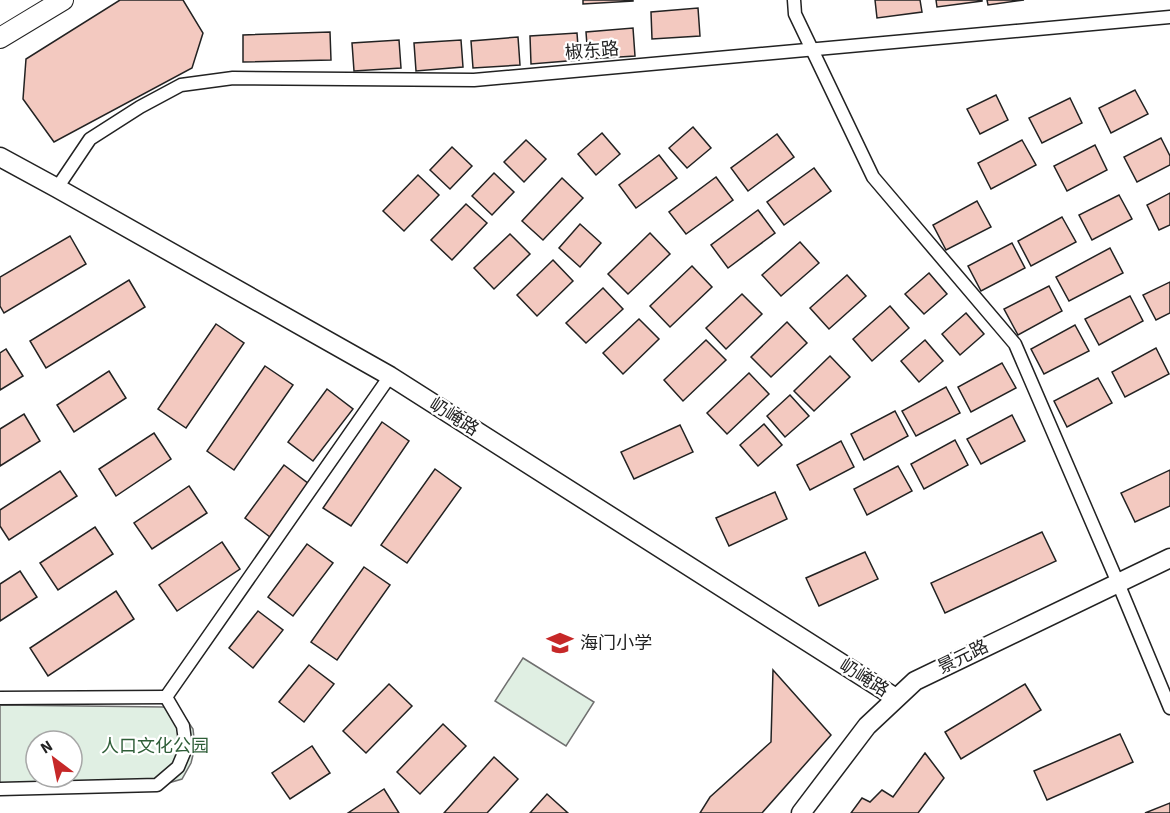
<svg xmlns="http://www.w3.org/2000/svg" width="1170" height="813" font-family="'Source Sans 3','Noto Sans SC',sans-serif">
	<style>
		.green { fill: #e0efe3; stroke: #6f6f6f; stroke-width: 1.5; fill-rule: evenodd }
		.building { fill: #f3c9c0; stroke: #222; stroke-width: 1.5 }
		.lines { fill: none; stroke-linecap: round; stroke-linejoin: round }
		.street-casing { stroke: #222; stroke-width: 15 }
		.secondary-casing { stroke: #222; stroke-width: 21 }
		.primary-casing { stroke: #222; stroke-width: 22 }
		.street { stroke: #fff; stroke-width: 12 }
		.secondary { stroke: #fff; stroke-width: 18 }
		.primary { stroke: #fff; stroke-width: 20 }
		.labels { text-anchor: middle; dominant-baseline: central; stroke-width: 4.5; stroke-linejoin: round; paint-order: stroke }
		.street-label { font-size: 18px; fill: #222; stroke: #fff }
		.poi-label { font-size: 18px; fill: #222; stroke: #fff; text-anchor: start }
		.park-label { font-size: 18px; fill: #2f5e38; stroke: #fff }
	</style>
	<rect width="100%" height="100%" fill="#fff"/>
	<g class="green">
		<path d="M523,658L594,702L566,746L495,701Z"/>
		<path d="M0,705L164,707L182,713L193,729L195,747L191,763L182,779L165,784H0ZM36,741H72V777H36Z"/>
	</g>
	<g class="building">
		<path d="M120,0H183L203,33L192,68L54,142L23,99L26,59Z"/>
		<path d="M583,0H633V1L583,4Z"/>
		<path d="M875,0H920L922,12L877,18Z"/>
		<path d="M936,0H982V1L937,7Z"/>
		<path d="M987,0H1024L988,5Z"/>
		<path d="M698,8L700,36L652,39L651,12Z"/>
		<path d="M633,28L635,56L588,59L586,32Z"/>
		<path d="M330,32L331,60L243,62V35Z"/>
		<path d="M577,33L579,60L531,64L530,36Z"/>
		<path d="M518,37L520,65L473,68L471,41Z"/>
		<path d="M399,40L401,68L354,71L352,43Z"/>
		<path d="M461,40L463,67L416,71L414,43Z"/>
		<path d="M1135,90L1148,114L1111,133L1099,108Z"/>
		<path d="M996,95L1008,120L980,134L967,109Z"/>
		<path d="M1070,98L1082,123L1042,143L1029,118Z"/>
		<path d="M693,127L711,148L687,168L669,148Z"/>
		<path d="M602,133L620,154L596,175L578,154Z"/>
		<path d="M777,134L794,157L748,191L731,168Z"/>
		<path d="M1161,138L1170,156V165L1137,182L1124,157Z"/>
		<path d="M526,140L546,159L524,182L504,162Z"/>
		<path d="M1022,140L1036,165L991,189L978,163Z"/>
		<path d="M1095,145L1107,170L1067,191L1054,166Z"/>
		<path d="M452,147L472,166L450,189L430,170Z"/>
		<path d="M659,155L677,178L636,208L619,185Z"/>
		<path d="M814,168L831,191L784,225L767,202Z"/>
		<path d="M494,173L514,192L492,215L472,196Z"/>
		<path d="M418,175L439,195L404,231L383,211Z"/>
		<path d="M716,177L733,200L686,234L669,212Z"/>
		<path d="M562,178L583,198L543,240L522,221Z"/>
		<path d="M1170,193V225L1159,230L1147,205Z"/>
		<path d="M1119,195L1132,219L1092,240L1079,215Z"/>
		<path d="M977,201L991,227L946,250L933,225Z"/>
		<path d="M466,204L487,223L452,260L431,240Z"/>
		<path d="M758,210L775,233L728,268L711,245Z"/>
		<path d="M1062,217L1076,242L1031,266L1018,241Z"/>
		<path d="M580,224L601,243L580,267L559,248Z"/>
		<path d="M650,233L670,254L628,294L608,274Z"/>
		<path d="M510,234L530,254L494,289L474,268Z"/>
		<path d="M70,236L86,264L4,313L0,306V277Z"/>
		<path d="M800,242L819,263L781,296L762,275Z"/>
		<path d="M1012,243L1025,268L981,291L968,266Z"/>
		<path d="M1110,248L1123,273L1069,301L1056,277Z"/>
		<path d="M553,260L573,281L537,316L517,295Z"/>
		<path d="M692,266L712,287L670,327L650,306Z"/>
		<path d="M929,273L947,294L924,314L905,294Z"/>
		<path d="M847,275L866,296L829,329L810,308Z"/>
		<path d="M129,280L145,307L46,368L30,341Z"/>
		<path d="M1170,282V313L1156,320L1143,295Z"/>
		<path d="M1049,286L1062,311L1018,335L1004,309Z"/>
		<path d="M603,288L623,309L586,343L566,323Z"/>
		<path d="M742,294L762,314L726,349L706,328Z"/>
		<path d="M1130,296L1143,321L1099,345L1085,319Z"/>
		<path d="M890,306L909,328L872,361L853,339Z"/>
		<path d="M966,313L984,334L960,355L942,334Z"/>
		<path d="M639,319L659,339L623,374L603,353Z"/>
		<path d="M787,322L807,343L771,377L751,357Z"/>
		<path d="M216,324L244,343L186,428L158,409Z"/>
		<path d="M1075,325L1089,351L1044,374L1031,349Z"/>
		<path d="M706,340L726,360L683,401L664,380Z"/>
		<path d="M925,340L943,361L919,382L901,361Z"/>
		<path d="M1156,348L1169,374L1125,397L1112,372Z"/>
		<path d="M6,349L23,376L0,390V353Z"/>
		<path d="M830,356L850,377L814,411L794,391Z"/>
		<path d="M1002,363L1016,388L971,412L958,387Z"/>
		<path d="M265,366L293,385L234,470L207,451Z"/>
		<path d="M109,371L126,398L74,432L57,405Z"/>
		<path d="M749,373L769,394L727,434L707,413Z"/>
		<path d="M1098,378L1112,403L1067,427L1054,401Z"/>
		<path d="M946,387L960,413L916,436L902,411Z"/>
		<path d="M327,389L353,409L313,461L288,442Z"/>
		<path d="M790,395L809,416L785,437L767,416Z"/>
		<path d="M895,411L908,436L864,460L851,434Z"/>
		<path d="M24,414L40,441L0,466V429Z"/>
		<path d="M1012,415L1025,441L981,464L967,439Z"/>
		<path d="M382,422L409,441L351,526L323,508Z"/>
		<path d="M764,424L782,445L758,466L740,445Z"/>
		<path d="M680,425L693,452L634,479L621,452Z"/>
		<path d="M154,433L171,459L116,496L99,469Z"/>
		<path d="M955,440L968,465L924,489L911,464Z"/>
		<path d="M841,441L854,467L810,490L797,465Z"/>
		<path d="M284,465L309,484L270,537L245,518Z"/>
		<path d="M898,466L912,491L867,515L854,489Z"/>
		<path d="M435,469L461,488L407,563L381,545Z"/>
		<path d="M1170,470V506L1135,522L1121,493Z"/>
		<path d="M60,471L77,496L9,540L0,526V510Z"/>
		<path d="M189,486L207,513L152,549L134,523Z"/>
		<path d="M775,492L787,519L729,546L716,518Z"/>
		<path d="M95,527L113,554L58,590L40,563Z"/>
		<path d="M1042,532L1056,561L945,613L931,583Z"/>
		<path d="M222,542L240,569L177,611L159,585Z"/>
		<path d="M307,544L333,563L293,616L268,597Z"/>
		<path d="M865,552L878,579L819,606L806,578Z"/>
		<path d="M364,567L390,585L337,660L311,642Z"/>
		<path d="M20,571L37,597L0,621V584Z"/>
		<path d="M116,591L134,619L48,676L30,648Z"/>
		<path d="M258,611L283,630L253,668L229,648Z"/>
		<path d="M309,665L334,684L304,722L279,702Z"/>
		<path d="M773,670L831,735L762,813H700L710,797L771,742Z"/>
		<path d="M389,684L412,706L366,753L343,731Z"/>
		<path d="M1025,684L1041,710L961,759L945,732Z"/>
		<path d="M443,724L466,746L420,794L397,772Z"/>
		<path d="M1120,734L1133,762L1047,800L1034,771Z"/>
		<path d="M312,746L330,773L290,799L272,773Z"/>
		<path d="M925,753L944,778L918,813H851L862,798L870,802L882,790L893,797Z"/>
		<path d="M494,757L518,779L487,813H444Z"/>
		<path d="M384,789L399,813H348Z"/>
		<path d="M547,794L568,813H530Z"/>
		<path d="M1170,803V813H1145Z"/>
	</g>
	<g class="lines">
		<g class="street-casing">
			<g id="street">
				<path d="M794,0L795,14L873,177L1015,344L1118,583L1170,708"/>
				<path d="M57,188L90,139L140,107L181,85L233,78L474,80L1170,17"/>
				<path d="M0,698L166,697"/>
				<path d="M0,789L157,785L178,767L186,748L183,726L166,697L390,376"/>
			</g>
		</g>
		<g class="secondary-casing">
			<g id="secondary">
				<path d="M0,157L57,188L390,376L896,698"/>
				<path d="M801,813L867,726L915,681L1170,558"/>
			</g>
		</g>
		<g class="primary-casing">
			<path id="primary" d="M0,38L63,0"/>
		</g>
		<use href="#street" class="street"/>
		<use href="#secondary" class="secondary"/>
		<use href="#primary" class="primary"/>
	</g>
	<defs>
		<g id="school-bare" transform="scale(2.07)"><path d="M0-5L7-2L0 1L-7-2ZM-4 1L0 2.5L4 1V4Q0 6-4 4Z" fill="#c62828" stroke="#fff" stroke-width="2.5" paint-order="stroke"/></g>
	</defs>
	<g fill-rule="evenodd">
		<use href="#school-bare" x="560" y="643"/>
	</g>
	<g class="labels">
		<g class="street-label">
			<text transform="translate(592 51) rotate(-5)">椒东路</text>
			<text transform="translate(454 417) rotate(32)">屷崦路</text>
			<text transform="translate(963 657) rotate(-26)">景元路</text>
			<text transform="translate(864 678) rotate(32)">屷崦路</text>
		</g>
		<g class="poi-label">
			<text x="580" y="643">海门小学</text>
		</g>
		<g class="park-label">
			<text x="155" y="746">人口文化公园</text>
		</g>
	</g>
	<g transform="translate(54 759) rotate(328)"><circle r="28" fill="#ffffff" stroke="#a7a7a7" stroke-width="1.5"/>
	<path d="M0-4.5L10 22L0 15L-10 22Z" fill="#c62828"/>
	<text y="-9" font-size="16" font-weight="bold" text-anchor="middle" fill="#222222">N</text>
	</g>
</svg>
